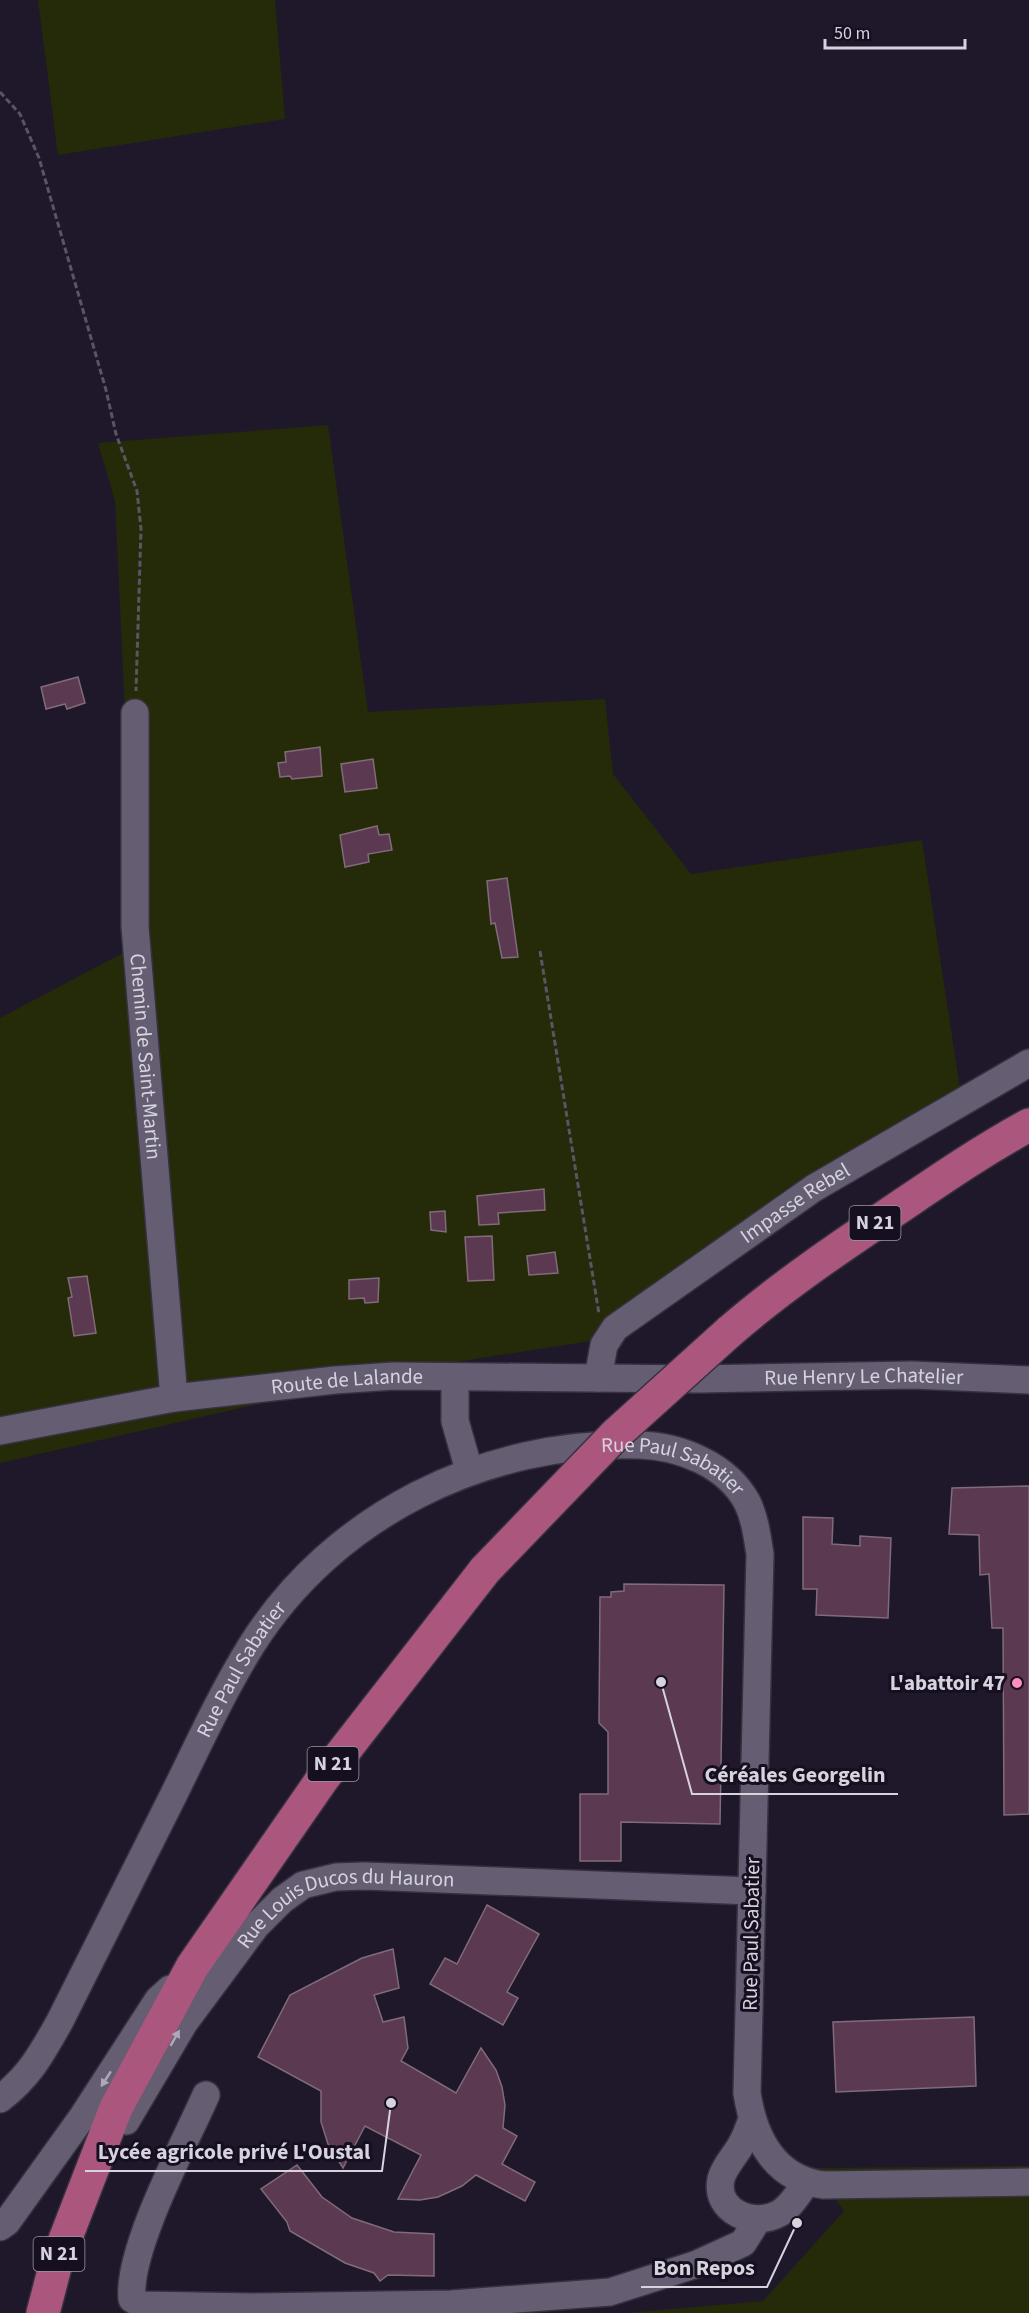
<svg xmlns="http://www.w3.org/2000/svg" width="1029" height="2313" font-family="'Source Sans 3',sans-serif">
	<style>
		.green { fill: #252a08 }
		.building { fill: #5b3950; stroke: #806b79; stroke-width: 1.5 }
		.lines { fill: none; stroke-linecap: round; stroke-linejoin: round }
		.minor-casing { stroke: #36313f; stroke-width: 30 }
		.major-casing { stroke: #36313f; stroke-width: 36 }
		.path { stroke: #5a5464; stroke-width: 3; stroke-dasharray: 6 3; stroke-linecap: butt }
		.minor { stroke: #655e73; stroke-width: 27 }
		.major { stroke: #ab567d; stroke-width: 33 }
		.major-bridge-casing { stroke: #36313f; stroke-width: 36; stroke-linecap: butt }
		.major-bridge { stroke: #ab567d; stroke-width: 33 }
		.oneway { fill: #aea9b9 }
		.poi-dot { fill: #fd8ebe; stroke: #160f20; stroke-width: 2 }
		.labels { text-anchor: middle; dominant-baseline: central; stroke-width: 6; stroke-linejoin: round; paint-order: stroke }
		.shield { fill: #160f20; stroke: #9c98a5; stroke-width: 1.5 }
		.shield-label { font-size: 20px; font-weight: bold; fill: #d6d2de }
		.street-label { font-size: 21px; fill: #d6d2de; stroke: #160f20 }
		.poi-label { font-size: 21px; font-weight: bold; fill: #d6d2de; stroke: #160f20; text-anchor: end }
		.leader { fill: none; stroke: #d6d2de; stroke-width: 2 }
		.callout-dot { fill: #d6d2de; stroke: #160f20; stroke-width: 2 }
		.callout-label { font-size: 22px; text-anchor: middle; font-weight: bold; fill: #d6d2de; stroke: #160f20; stroke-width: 6; stroke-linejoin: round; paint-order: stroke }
	</style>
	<rect width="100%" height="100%" fill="#1f182a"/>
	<g class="green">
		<path d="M38,0H275L285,119L58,155Z"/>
		<path d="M328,425L368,712L605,699L613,774L691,874L922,840L962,1101L591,1341L411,1369L0,1463V1018L136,946L115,501L98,443Z"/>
		<path d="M1029,2166V2313H626L763,2301L844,2211L812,2168Z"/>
	</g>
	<g class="building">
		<path d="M78,677L85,703L67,709L65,704L46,709L41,687Z"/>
		<path d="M320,747L322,776L292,779L290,776L280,777L278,763L286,762L285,752Z"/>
		<path d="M373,759L377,788L345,792L341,764Z"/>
		<path d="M377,826L379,835L389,834L392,850L368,854L369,862L345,867L340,835Z"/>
		<path d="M507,878L518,957L502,958L495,923L491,924L487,881Z"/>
		<path d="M544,1189L545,1210L498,1213L499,1224L479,1225L477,1196Z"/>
		<path d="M445,1211L446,1232L431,1230L430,1212Z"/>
		<path d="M492,1236L494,1280L468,1281L465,1237Z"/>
		<path d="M555,1252L558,1273L529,1275L527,1256Z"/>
		<path d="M87,1276L96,1333L74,1336L68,1298L72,1297L68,1278Z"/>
		<path d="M379,1278L378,1302L365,1303L364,1298L349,1299V1280Z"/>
		<path d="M1029,1486V1814L1004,1815L1003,1628H992L989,1574L980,1575L979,1535L949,1534L952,1488Z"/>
		<path d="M803,1517L833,1518L832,1544L860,1546V1536L891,1538L888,1618L816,1615L817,1589H803Z"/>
		<path d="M624,1584L724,1585L720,1824L621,1822V1861H580V1794H608V1732L599,1723L600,1597H611V1592L624,1591Z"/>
		<path d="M487,1905L539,1934L507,1992L518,1998L503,2025L430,1984L445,1958L457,1964Z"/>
		<path d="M393,1949L399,1988L374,1995L383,2022L404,2017L408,2048L401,2061L456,2093L481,2048L496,2070L502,2087L505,2105L503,2128L517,2136L502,2164L535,2182L525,2201L476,2175L462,2186L438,2197L420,2200L398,2199L421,2155L365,2126L343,2168L328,2144L321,2122V2091L258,2057L290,1995L362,1958Z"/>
		<path d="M974,2017L976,2086L836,2092L833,2022Z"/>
		<path d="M297,2165L322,2197L352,2218L394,2232L434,2234V2276L388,2275L380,2281L374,2273L345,2263L290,2231L287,2222L261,2189Z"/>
	</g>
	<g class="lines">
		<g class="minor-casing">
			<g id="minor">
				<path id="s1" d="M135,713V927L174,1398"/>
				<path d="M455,1377V1421L469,1470"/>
				<path id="s2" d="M598,1378L604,1345L615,1328L814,1188L1029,1063"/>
				<path id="s3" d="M0,1431L174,1398L335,1380L394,1376L698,1379L912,1375L1029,1380"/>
				<path d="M206,2095C185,2143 127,2250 132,2299L142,2305L251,2307L451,2304L610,2292L697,2264L743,2243L757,2221"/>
				<path id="s4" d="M0,2099C30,2076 42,2053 60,2021C97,1948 133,1875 170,1802C196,1750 220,1696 251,1646C333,1515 486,1440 639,1445C680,1446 727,1465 747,1502C755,1518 757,1536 760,1554L747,2093C754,2138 774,2179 824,2185L1029,2182"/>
				<path id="s5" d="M126,2121L184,2023L256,1926L282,1900L303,1885L336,1877L365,1876L752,1891"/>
				<path d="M751,2122C748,2129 746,2136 742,2143C736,2155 724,2166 721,2179C714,2212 754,2227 778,2214C790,2208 798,2194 806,2183"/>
				<path d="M0,2227L7,2222L83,2116L158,2000L170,1989"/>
			</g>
		</g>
		<g class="major-casing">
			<g id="major">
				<path d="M729,1332C782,1286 840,1247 898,1208C941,1179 983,1150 1029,1125"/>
				<path d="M43,2313L56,2263L116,2108L192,1967L323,1778L485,1570"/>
			</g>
		</g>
		<g class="path">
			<path d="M0,92L20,114L39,158L106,390L116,434L137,491L141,529L136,691"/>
			<path d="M540,951L599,1314"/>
		</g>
		<use href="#minor" class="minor"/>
		<use href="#major" class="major"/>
		<g class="major-bridge-casing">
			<path id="major-bridge" d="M485,1570L616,1434L729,1332"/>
		</g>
		<use href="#major-bridge" class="major-bridge"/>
	</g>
	<defs><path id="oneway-solid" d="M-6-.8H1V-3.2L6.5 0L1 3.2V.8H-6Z" transform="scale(1.5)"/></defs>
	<g class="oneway">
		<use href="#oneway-solid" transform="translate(175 2038) rotate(-60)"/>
		<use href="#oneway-solid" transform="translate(106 2079) rotate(123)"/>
	</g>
	<circle class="poi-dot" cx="1017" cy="1683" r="6"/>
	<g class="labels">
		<g class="shield">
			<rect x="849.5" y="1206" width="51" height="34" rx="4.5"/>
			<rect x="307.5" y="1747" width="51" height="34" rx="4.5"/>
			<rect x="33.5" y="2237" width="51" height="34" rx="4.5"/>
		</g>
		<g class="shield-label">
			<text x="875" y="1223">N 21</text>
			<text x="333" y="1764">N 21</text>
			<text x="59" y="2254">N 21</text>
		</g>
		<g class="street-label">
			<text stroke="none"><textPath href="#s1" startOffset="344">Chemin de Saint-Martin</textPath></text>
			<text stroke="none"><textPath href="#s2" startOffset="273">Impasse Rebel</textPath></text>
			<text stroke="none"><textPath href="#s3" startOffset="868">Rue Henry Le Chatelier</textPath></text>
			<text stroke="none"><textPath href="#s3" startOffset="351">Route de Lalande</textPath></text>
			<text stroke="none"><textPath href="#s4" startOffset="1016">Rue Paul Sabatier</textPath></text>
			<text stroke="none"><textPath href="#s4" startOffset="495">Rue Paul Sabatier</textPath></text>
			<text stroke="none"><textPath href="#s5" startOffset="330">Rue Louis Ducos du Hauron</textPath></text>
			<text transform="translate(751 1934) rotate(-89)">Rue Paul Sabatier</text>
		</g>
		<g class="poi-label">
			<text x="1005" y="1683">L'abattoir 47</text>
		</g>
	</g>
	<path class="leader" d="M661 1682L692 1794H898M391 2103L382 2171H85M797 2223L767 2287H641"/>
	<g class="callout-dot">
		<circle cx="661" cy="1682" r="6"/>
		<circle cx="391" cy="2103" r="6"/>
		<circle cx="797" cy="2223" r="6"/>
	</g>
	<g class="callout-label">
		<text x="795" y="1782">Céréales Georgelin</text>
		<text x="234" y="2159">Lycée agricole privé L'Oustal</text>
		<text x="704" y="2275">Bon Repos</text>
	</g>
	<path d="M825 39v9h140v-9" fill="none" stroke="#d6d2de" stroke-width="3"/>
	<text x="834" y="39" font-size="18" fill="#d6d2de" stroke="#160f20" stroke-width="4.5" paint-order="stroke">50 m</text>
</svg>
